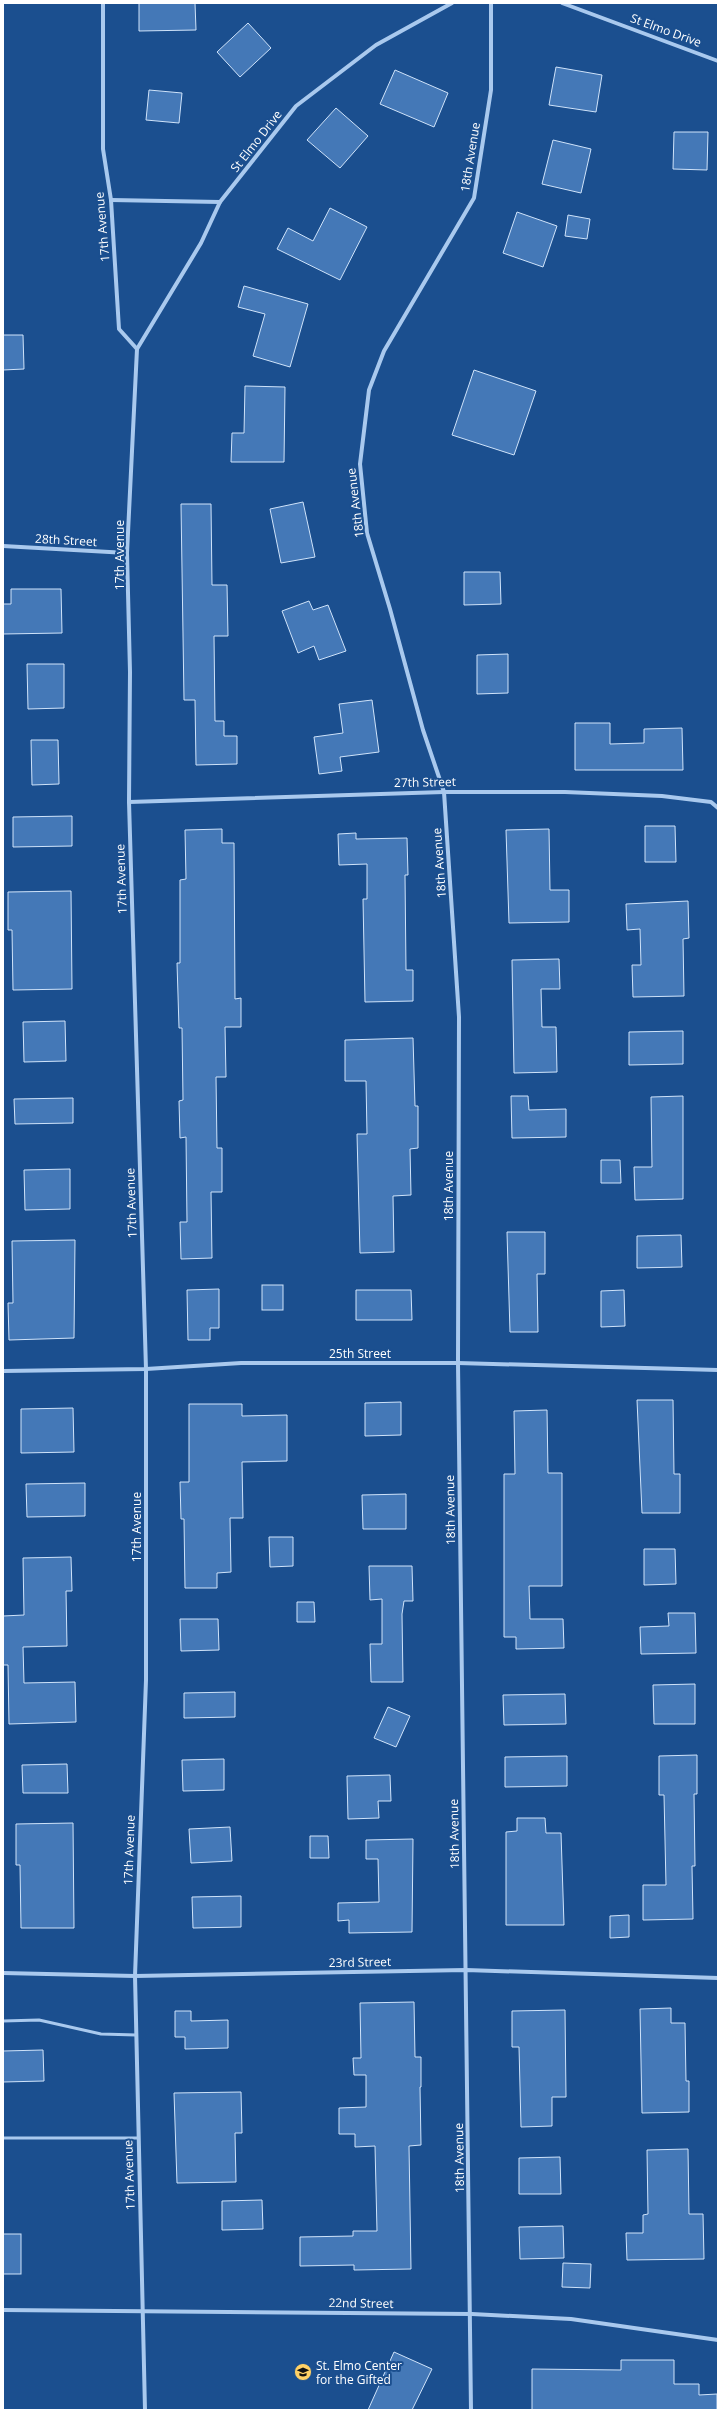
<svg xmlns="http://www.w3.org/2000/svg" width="721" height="2413" font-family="'Open Sans',sans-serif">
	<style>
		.building { fill: #4478b7; stroke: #cfe3fa }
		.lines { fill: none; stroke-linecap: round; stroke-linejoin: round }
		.service { stroke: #a9c9ee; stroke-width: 3 }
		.minor { stroke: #a9c9ee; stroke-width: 4 }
		.labels { text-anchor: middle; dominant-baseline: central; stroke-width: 4; stroke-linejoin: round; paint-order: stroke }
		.street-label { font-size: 12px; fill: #fff; stroke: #1b4f8f }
		.poi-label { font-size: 12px; fill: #fff; stroke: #1b4f8f; text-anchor: start }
	</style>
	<rect width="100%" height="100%" fill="#1b4f8f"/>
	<g class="building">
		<path d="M139,3H195L196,30L139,31Z"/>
		<path d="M248,23L271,48L240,77L217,52Z"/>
		<path d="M556,67L602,75L596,112L549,105Z"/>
		<path d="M395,70L448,93L434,127L380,104Z"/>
		<path d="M149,90L182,93L179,123L146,120Z"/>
		<path d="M336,108L368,136L340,168L307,140Z"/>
		<path d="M674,132H708L707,170L673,169Z"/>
		<path d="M553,140L591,149L581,193L542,184Z"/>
		<path d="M330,208L367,227L340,280L277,249L288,228L313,241Z"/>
		<path d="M517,212L557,226L543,267L503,253Z"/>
		<path d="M568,215L590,219L587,239L565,236Z"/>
		<path d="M244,286L308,304L290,367L253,356L265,314L238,307Z"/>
		<path d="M3,335H23L24,369L3,370Z"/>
		<path d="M474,370L536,391L514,455L452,435Z"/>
		<path d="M245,386L285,387L284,462H231L232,433H244Z"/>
		<path d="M303,502L315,557L281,563L270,509Z"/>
		<path d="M181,504H211L212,585H227L228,636H214L215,721H224V736H237V764L196,765L195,700H184Z"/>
		<path d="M464,572H500L501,604L464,605Z"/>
		<path d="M11,589H61L62,633L3,634V604H11Z"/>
		<path d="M309,601L313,610L328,605L346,651L319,660L314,646L298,653L282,611Z"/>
		<path d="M508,654V693L477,694V655Z"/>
		<path d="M27,664H64V708L28,709Z"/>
		<path d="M372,700L379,752L340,757L342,771L319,774L314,737L343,733L339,704Z"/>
		<path d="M575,723H610V744L644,743V729L682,728L683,770H575Z"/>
		<path d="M31,740H58L59,784L32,785Z"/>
		<path d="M72,816V846L13,847V817Z"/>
		<path d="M645,826H675L676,862H645Z"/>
		<path d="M222,829V843H234L235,999L241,998V1027H225L226,1077H216L217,1148H222V1192H211L212,1258L181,1259L180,1222H187L186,1137L180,1138L179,1101L183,1100L182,1028H179L178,995L177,963H180V880L186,879L185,830Z"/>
		<path d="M549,829L550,890H569V922L509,923L506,830Z"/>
		<path d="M356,833V839L407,838L408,875H405L406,970H413V1001L365,1002L363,899H367V864L339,865L338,834Z"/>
		<path d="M71,891L72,989L13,990L12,930H8V892Z"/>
		<path d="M688,901L689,938L683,939L684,996L633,997L632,965H641L640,929L627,930L626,904Z"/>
		<path d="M559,959L560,989H541L542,1027H556L557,1072L514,1073L512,960Z"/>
		<path d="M65,1021L66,1061L24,1062L23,1022Z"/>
		<path d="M683,1031V1064L629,1065V1032Z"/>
		<path d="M413,1038L415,1106H418V1148L410,1149L411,1195L393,1196L394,1252L360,1253L357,1134H367L366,1081H345V1040Z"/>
		<path d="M511,1096H528L529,1110L566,1109V1137L512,1138Z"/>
		<path d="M683,1096V1199L635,1200L634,1167H652L651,1097Z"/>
		<path d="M73,1098V1123L15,1124L14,1099Z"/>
		<path d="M601,1160H620L621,1183H601Z"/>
		<path d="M70,1169V1209L25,1210L24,1170Z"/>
		<path d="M507,1232H545V1274H537L538,1332H510Z"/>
		<path d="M681,1235L682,1267L637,1268V1236Z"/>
		<path d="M75,1240L74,1338L9,1340L8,1303H13L12,1241Z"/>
		<rect x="262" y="1285" width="21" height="25"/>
		<path d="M219,1289V1328H210V1340H188L187,1290Z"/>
		<path d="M356,1290H411L412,1320H356Z"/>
		<path d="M624,1290L625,1326L601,1327V1291Z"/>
		<path d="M637,1400H673L674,1474H680V1513H642Z"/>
		<path d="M401,1402V1435L365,1436V1403Z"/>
		<path d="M189,1404H242V1416L287,1415V1461L242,1462L243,1518H230L231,1572L217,1573V1588H185L184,1519H181L180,1482H189Z"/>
		<path d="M73,1408L74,1452L21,1453V1409Z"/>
		<path d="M547,1410L548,1473H562V1586H529L530,1619H563L564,1648L516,1649V1637H504V1474H515L514,1411Z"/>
		<path d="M85,1483V1516L27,1517L26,1484Z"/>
		<path d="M406,1494V1529H363L362,1495Z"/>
		<path d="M269,1537H293V1566L270,1567Z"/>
		<path d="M644,1549H675L676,1584L644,1585Z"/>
		<path d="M71,1557L72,1591H66L67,1646L23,1647L24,1683L75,1682L76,1722L9,1724L8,1665H3V1616L24,1615L23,1558Z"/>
		<path d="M369,1566H412L413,1601H404L402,1614L403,1682H371L370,1644H382V1599L370,1600Z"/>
		<path d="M297,1602H314L315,1622H297Z"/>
		<path d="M668,1613H695L696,1653L641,1654L640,1627L669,1626Z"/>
		<path d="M180,1619H218L219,1650L181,1651Z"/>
		<path d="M695,1684V1724H654L653,1685Z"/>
		<path d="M235,1692V1717L184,1718V1693Z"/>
		<path d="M565,1694L566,1724L504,1725L503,1695Z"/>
		<path d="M388,1707L410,1716L396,1747L374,1738Z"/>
		<path d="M697,1755V1794H694L695,1866H692L693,1919L643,1920V1885H666L664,1795H659V1756Z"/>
		<path d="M567,1756V1786L505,1787V1757Z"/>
		<path d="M224,1759V1790L183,1791L182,1760Z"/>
		<path d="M67,1764L68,1793H23L22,1765Z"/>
		<path d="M390,1775L391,1801H378L379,1818L348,1819L347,1776Z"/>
		<path d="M517,1818H545L546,1833H561L564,1925H506V1832L517,1831Z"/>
		<path d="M73,1823L74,1928H21L20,1865H16V1824Z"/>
		<path d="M230,1827L232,1861L191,1863L189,1829Z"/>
		<path d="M310,1836H328L329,1858H310Z"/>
		<path d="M413,1839L412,1932L349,1933V1920L338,1921V1903L379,1902L378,1859H366V1840Z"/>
		<path d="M241,1896V1927L193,1928L192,1897Z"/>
		<path d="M629,1915V1937L610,1938V1916Z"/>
		<path d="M414,2002L415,2057H421V2087H420L421,2145L409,2146L411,2269L354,2270V2265L300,2266V2237L353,2236V2231H377L375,2146L355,2147V2134H339V2108L366,2107V2075H354L353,2058H361L360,2003Z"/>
		<path d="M671,2008V2023H685L686,2081H689V2112L642,2113L640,2009Z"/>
		<path d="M565,2010L566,2097H552V2126L521,2127L519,2047H512V2011Z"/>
		<path d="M175,2011H191V2021L228,2020V2048L185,2049V2037H175Z"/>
		<path d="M43,2050L44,2081L3,2082V2051Z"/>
		<path d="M241,2092L242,2133H235L236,2182L177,2183L174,2093Z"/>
		<path d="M688,2149L689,2214H703L704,2259L627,2260L626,2233H643V2215L648,2214L647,2150Z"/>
		<path d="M560,2157L561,2194H519V2158Z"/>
		<path d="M262,2200L263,2229L222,2230V2201Z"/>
		<path d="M563,2226L564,2258L520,2259L519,2227Z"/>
		<rect x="3" y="2234" width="18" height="40"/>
		<path d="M563,2263L591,2264L590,2288L562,2287Z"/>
		<path d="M394,2352L432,2369L412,2410H368Z"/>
		<path d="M621,2360H674V2384H699V2395L717,2394V2410H532V2369L621,2370Z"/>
	</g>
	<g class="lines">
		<g class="service">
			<path d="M3,2021L39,2020L101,2034L136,2035"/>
			<path d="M3,2138H138"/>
		</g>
		<g class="minor">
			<path d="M103,3V149L111,200L119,329L137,349L127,553L130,672L129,802L146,1369V1680L135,1976L145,2410"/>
			<path d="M562,3L718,61"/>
			<path d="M111,200L220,202"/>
			<path d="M137,349L201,243L220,202L296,106L376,45L452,3"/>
			<path d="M3,546L127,553"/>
			<path d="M129,802L444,792H565L662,796L711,802L718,808"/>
			<path d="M3,1371L146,1369L241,1363H458L718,1370"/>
			<path d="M3,1973L135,1976L466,1970L718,1978"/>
			<path d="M3,2310L472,2314L571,2319L718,2340"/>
			<path d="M471,2410L458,1363L459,1017L444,792L423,730L390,609L367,533L360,464L369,390L384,351L474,198L491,90V3"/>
		</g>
	</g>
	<defs>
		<g id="school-disc" transform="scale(0.9)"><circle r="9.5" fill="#ffd166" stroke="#1b4f8f"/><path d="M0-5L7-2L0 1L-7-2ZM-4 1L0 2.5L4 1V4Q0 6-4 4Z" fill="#111"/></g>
	</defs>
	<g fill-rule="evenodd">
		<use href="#school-disc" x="303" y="2372"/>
	</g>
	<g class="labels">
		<g class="street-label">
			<text transform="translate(666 30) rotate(20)">St Elmo Drive</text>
			<text transform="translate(256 141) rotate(-52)">St Elmo Drive</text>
			<text transform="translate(470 157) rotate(-81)">18th Avenue</text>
			<text transform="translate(102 227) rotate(-95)">17th Avenue</text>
			<text transform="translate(355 503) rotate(-97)">18th Avenue</text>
			<text transform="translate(66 540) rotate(3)">28th Street</text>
			<text transform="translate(119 555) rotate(-90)">17th Avenue</text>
			<text transform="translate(425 782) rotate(-1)">27th Street</text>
			<text transform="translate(439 863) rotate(-94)">18th Avenue</text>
			<text transform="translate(121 879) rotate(-92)">17th Avenue</text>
			<text transform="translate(448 1186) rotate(-90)">18th Avenue</text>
			<text transform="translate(131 1203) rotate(-92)">17th Avenue</text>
			<text x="360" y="1353">25th Street</text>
			<text transform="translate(450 1510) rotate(-91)">18th Avenue</text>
			<text transform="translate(136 1527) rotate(-90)">17th Avenue</text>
			<text transform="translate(454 1834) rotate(-91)">18th Avenue</text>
			<text transform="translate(129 1850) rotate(-88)">17th Avenue</text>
			<text transform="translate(360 1962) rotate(-1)">23rd Street</text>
			<text transform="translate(459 2158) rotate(-91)">18th Avenue</text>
			<text transform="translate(129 2175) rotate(-92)">17th Avenue</text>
			<text transform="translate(361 2303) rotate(1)">22nd Street</text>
		</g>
		<g class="poi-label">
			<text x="316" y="2365">St. Elmo Center<tspan x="316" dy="14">for the Gifted</tspan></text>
		</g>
	</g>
	<rect width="721" height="2413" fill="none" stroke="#ffffff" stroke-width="8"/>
</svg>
